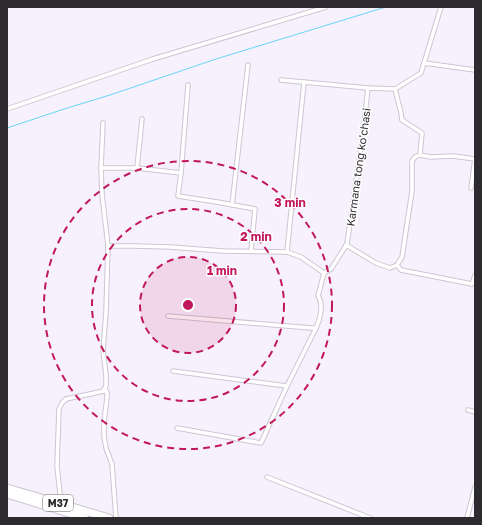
<svg xmlns="http://www.w3.org/2000/svg" width="482" height="525" font-family="'Golos Text',sans-serif">
	<style>
		.lines { fill: none; stroke-linecap: round; stroke-linejoin: round }
		.stream { stroke: #66d5f8; stroke-width: 1 }
		.street-casing { stroke: #ccc6d2; stroke-width: 5.5 }
		.highway-casing { stroke: #ccc6d2; stroke-width: 9 }
		.street { stroke: #fff; stroke-width: 3.5 }
		.highway { stroke: #fff; stroke-width: 7 }
		.ring { fill: none; stroke: #c2185b; stroke-width: 2; stroke-dasharray: 7 5 }
		.labels { text-anchor: middle; dominant-baseline: central; stroke-width: 3; stroke-linejoin: round; paint-order: stroke }
		.shield { fill: #fff; stroke: #6c6b6d; stroke-width: 1 }
		.shield-label { font-size: 10px; font-weight: bold; fill: #2d2b2f }
		.street-label { font-size: 11px; fill: #2d2b2f; stroke: #fff }
		.centre { fill: #c2185b; stroke: #fff; stroke-width: 2 }
		.ring-label { font-size: 12px; text-anchor: middle; font-weight: bold; fill: #c2185b; stroke: #fff; stroke-width: 3; stroke-linejoin: round; paint-order: stroke }
	</style>
	<rect width="100%" height="100%" fill="#f7f1fe"/>
	<g class="lines">
		<path class="stream" d="M7,128L64,109L110,95L216,59L386,7"/>
		<g class="street-casing">
			<g id="street">
				<path d="M424,63L441,7"/>
				<path d="M281,80L368,88"/>
				<path d="M395,89L421,73L424,63L475,70"/>
				<path d="M7,109L153,59L326,7"/>
				<path d="M103,123L101,168L102,194L108,246"/>
				<path d="M101,168H137L181,173L178,196L217,202L255,209L251,251"/>
				<path d="M137,168L142,119"/>
				<path d="M181,173L188,85"/>
				<path d="M471,188L475,159"/>
				<path d="M232,205L248,65"/>
				<path d="M346,245L376,263L390,268L397,265L402,257L412,191V161L415,157L420,155"/>
				<path d="M287,252L304,82"/>
				<path d="M397,265L401,270L472,284L475,275"/>
				<path d="M324,273L331,269L347,244L363,133L368,88L395,89L401,113L402,120L422,133L420,155L431,157L453,156L475,159"/>
				<path d="M168,316L311,328H316C320,320 324,304 318,296L324,273"/>
				<path d="M173,371L287,386"/>
				<path d="M104,389L107,392V398L104,422V436L106,448L112,464L116,518"/>
				<path d="M468,410L475,412"/>
				<path d="M177,428L261,443L287,386L316,328"/>
				<path d="M267,477L370,518"/>
				<path d="M61,503L57,466L59,409L62,403L66,399L104,391L106,386V375L103,350L106,312L108,246H135L170,247L223,251L287,252L301,257L324,273"/>
				<path d="M467,518L475,487"/>
			</g>
		</g>
		<g class="highway-casing">
			<g id="highway">
				<path d="M7,488L109,518"/>
				<path d="M7,494L85,518"/>
			</g>
		</g>
		<use href="#street" class="street"/>
		<use href="#highway" class="highway"/>
	</g>
	<circle cx="188" cy="305" r="48" fill="#c2185b" fill-opacity=".12"/>
	<g class="ring">
		<circle cx="188" cy="305" r="48"/>
		<circle cx="188" cy="305" r="96"/>
		<circle cx="188" cy="305" r="144"/>
	</g>
	<g class="labels">
		<rect class="shield" x="43" y="495" width="30" height="16" rx="3"/>
		<g class="shield-label">
			<text x="58" y="503">M37</text>
		</g>
		<g class="street-label">
			<text transform="translate(358 167) rotate(-82)">Karmana tong ko'chasi</text>
		</g>
	</g>
	<circle cx="188" cy="305" r="6" class="centre"/>
	<g class="ring-label">
		<text x="290" y="207">3 min</text>
		<text x="256" y="241">2 min</text>
		<text x="222" y="275">1 min</text>
	</g>
	<rect width="482" height="525" fill="none" stroke="#2d2b2f" stroke-width="16"/>
</svg>
